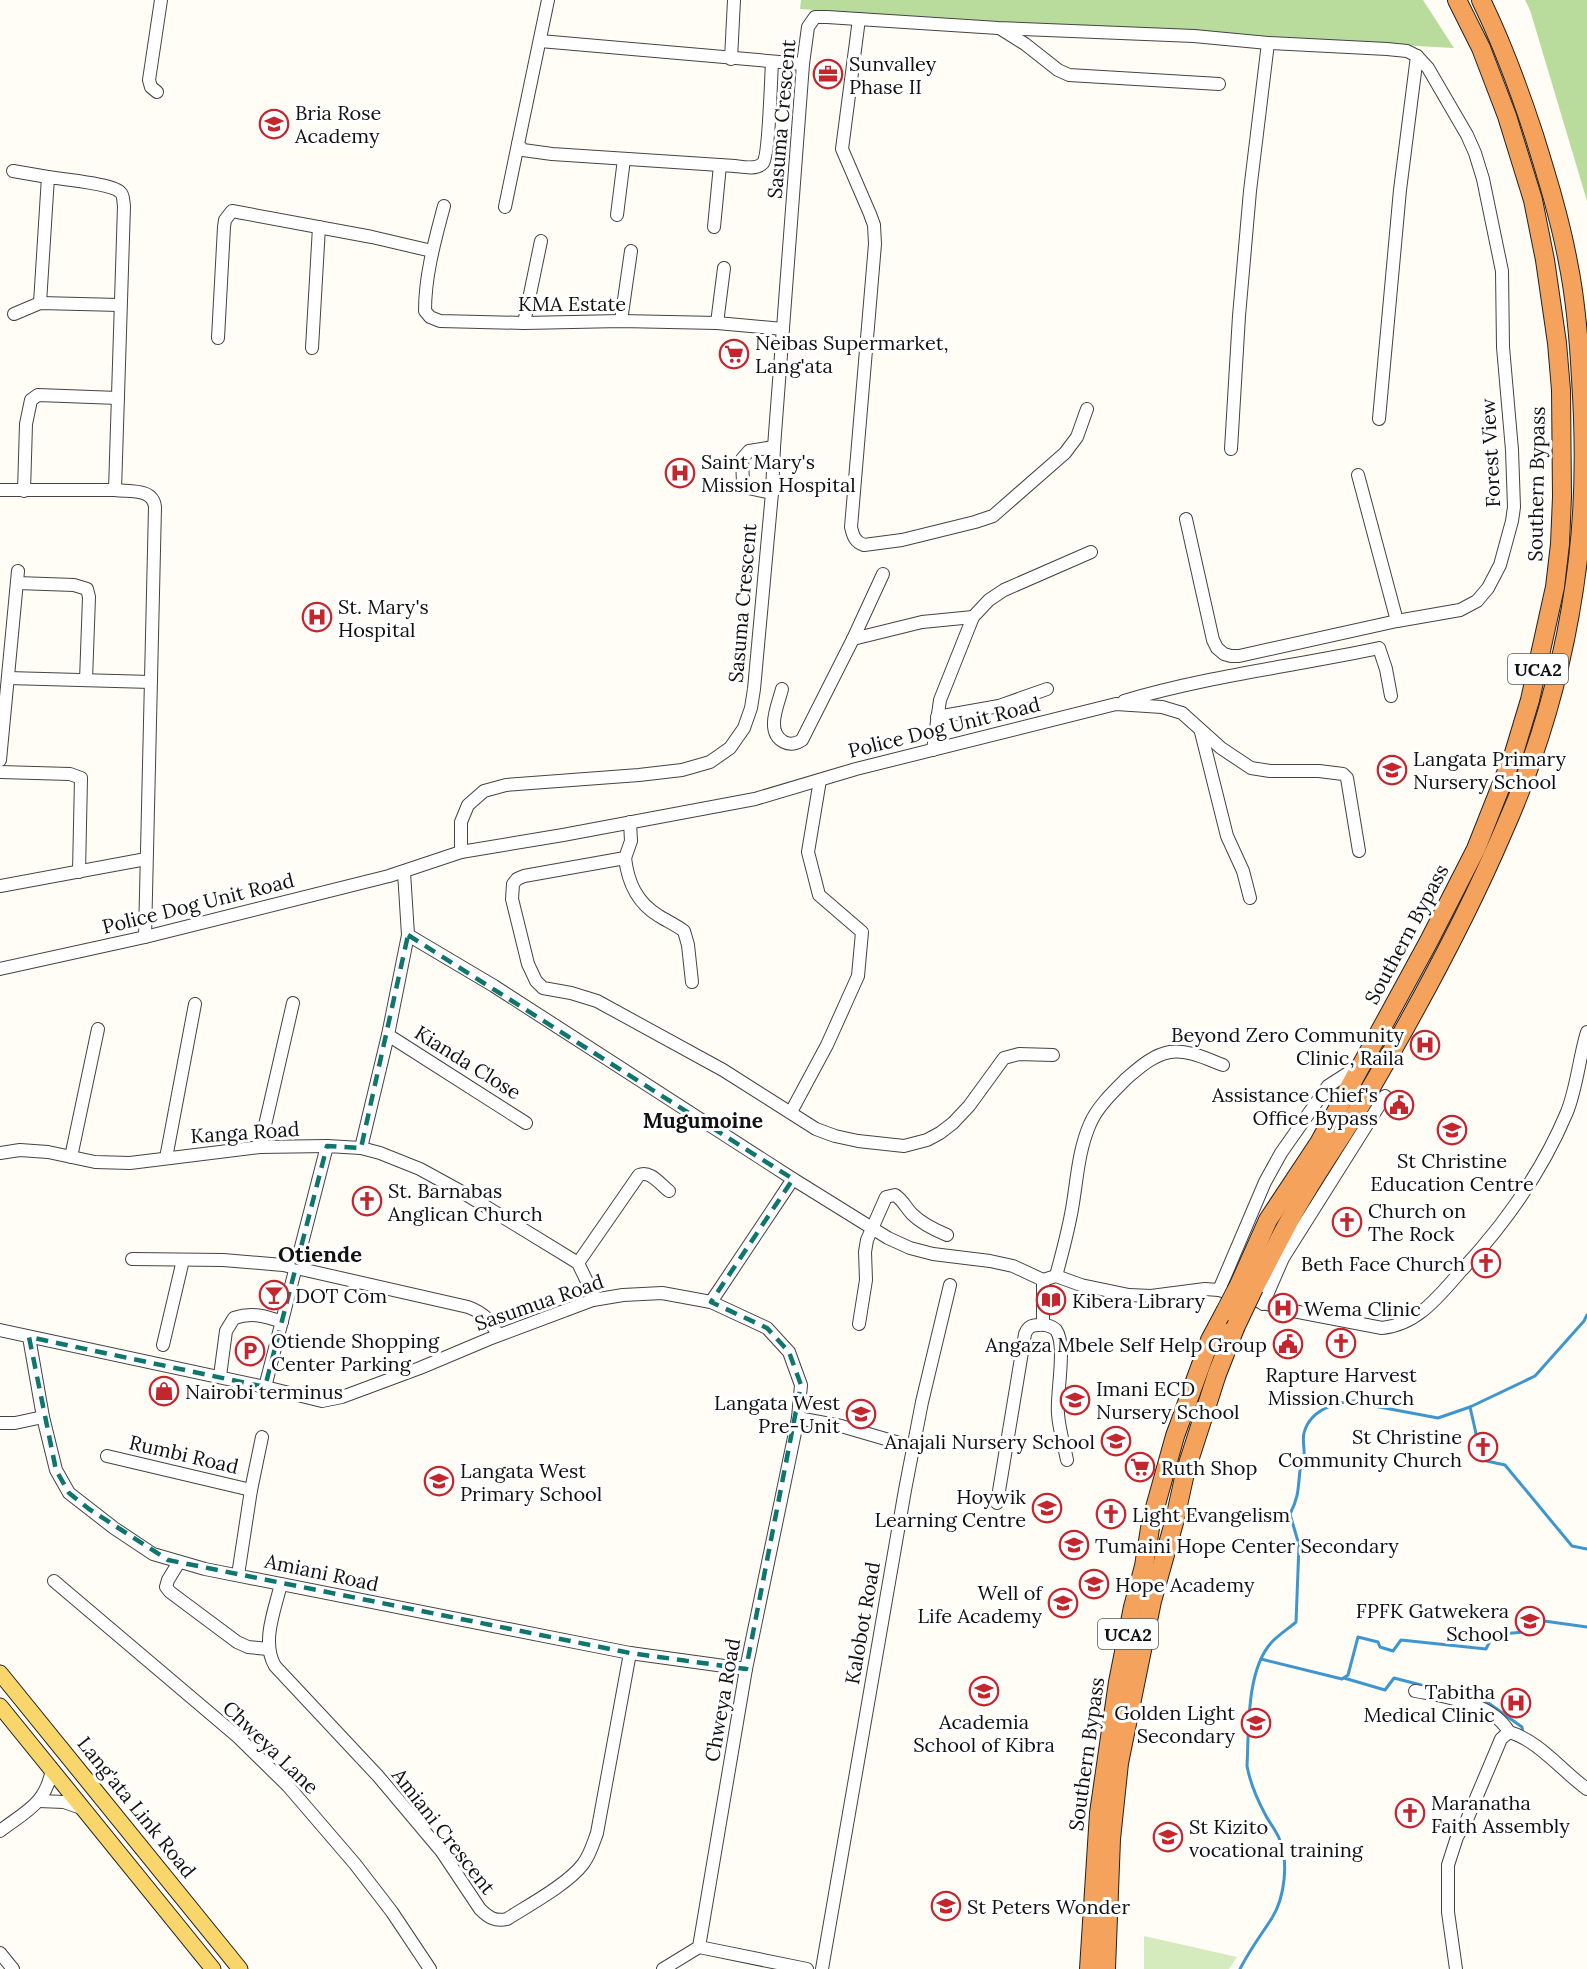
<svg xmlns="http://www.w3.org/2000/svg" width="1587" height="1969" font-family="Lora,serif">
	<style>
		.green { fill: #d5ebbd }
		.forest { fill: #b9dc9c }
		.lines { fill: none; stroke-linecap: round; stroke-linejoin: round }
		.stream { stroke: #3f96cf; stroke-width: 3 }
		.minor-casing { stroke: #444; stroke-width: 14 }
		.major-casing { stroke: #222; stroke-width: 17 }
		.highway-casing { stroke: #222; stroke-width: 20 }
		.minor { stroke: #fff; stroke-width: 12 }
		.major { stroke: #f9d66b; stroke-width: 15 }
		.highway { stroke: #f5a25d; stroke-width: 18 }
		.highway-bridge-casing { stroke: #222; stroke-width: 20; stroke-linecap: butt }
		.highway-bridge { stroke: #f5a25d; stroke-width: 18 }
		.marked { fill: none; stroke: #0f766e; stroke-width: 4.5; stroke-dasharray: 12 8; stroke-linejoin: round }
		.labels { text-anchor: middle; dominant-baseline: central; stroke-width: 6; stroke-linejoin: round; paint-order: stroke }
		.shield { fill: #fff; stroke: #585858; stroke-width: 1.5 }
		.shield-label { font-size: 18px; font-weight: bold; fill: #111 }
		.poi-label { font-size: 20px; fill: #111; stroke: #fff; text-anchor: start }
		.street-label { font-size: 20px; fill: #111; stroke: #fff }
		.neighbourhood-label { font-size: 21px; font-weight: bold; fill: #111; stroke: #fff }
		.quarter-label { font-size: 22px; font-weight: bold; fill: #111; stroke: #fff }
	</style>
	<rect width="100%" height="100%" fill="#fffdf5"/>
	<path class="green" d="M1144,1936L1237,1957L1229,1969H1144Z"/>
	<g class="forest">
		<path d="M801,0H1423L1454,48L1018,25L800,9Z"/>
		<path d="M1525,0H1587V201L1530,10Z"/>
	</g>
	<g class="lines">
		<g class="stream">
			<path d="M1470,1407L1482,1460L1505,1465L1572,1546L1587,1549"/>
			<path d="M1261,1659L1342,1679L1348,1675L1358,1637L1378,1642L1380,1647L1393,1651L1401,1640L1486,1649L1493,1635L1523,1632L1544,1621L1587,1627"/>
			<path d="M1344,1678L1385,1690L1394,1678L1487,1702L1522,1727L1523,1734"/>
			<path d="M1240,1969C1249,1951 1261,1935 1272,1918C1285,1897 1289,1861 1279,1838C1275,1829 1269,1822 1265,1814C1257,1799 1250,1782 1247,1766C1249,1730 1246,1671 1271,1643C1276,1637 1289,1628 1296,1622L1299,1545L1290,1514C1299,1497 1298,1488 1300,1470C1301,1465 1303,1461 1304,1456C1305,1449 1302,1441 1304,1433C1311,1406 1345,1399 1369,1401L1374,1406L1438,1418L1470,1407L1535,1376L1584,1321L1587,1315"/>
		</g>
		<g class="minor-casing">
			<g id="minor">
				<path d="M548,0L518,144L523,150L552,154L735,166C743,167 757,170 763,163C769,155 771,78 772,62"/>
				<path d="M859,19L842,149L870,214L874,225L875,244L851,527C853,536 855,542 864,545L902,540L975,522L993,516L1065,453L1077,437L1087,409"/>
				<path d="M1001,29L1025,44L1058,70L1069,75L1219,84"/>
				<path d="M540,41L803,64"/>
				<path d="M731,59L734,0"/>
				<path d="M157,92L151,87L149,80L161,0"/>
				<path d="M13,171L48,177"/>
				<path d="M444,206C435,240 425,275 425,311L430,317L440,321L524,323L621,321L717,323L783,329"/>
				<path d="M505,207L518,144"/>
				<path d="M617,215L624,159"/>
				<path d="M714,227L720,165"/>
				<path d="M40,303L48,177C62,179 112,184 120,192C124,195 123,201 124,206L115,490C130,492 153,488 155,507L145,937"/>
				<path d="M14,314L40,303L120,305"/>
				<path d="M621,321L631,251"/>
				<path d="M524,323L541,241"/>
				<path d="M717,323L724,268"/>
				<path d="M218,338L224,227L225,220L232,211L372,237L432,251"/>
				<path d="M312,348L319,227"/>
				<path d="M1379,419L1400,190L1417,56"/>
				<path d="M1231,449L1239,316L1250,191L1268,43"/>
				<path d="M1358,475L1397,621"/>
				<path d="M0,490H115"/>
				<path d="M24,491L26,424L31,400L38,395L118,398"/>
				<path d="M772,493L748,488L743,483L742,459L749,451L774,447"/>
				<path d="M17,583L74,585L87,589L89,597L86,680"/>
				<path d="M853,639L883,574"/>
				<path d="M8,678L151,682"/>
				<path d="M782,689C778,705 765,732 784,742C790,745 796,744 802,740L853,639L922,622L973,617"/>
				<path d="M1124,701C1208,676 1295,666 1379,648L1386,669L1391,696"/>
				<path d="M937,717L999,706L1047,689"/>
				<path d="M1201,732L1227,836L1243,871L1250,898"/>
				<path d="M933,750L940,700L973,617L989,600L1004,590L1091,552"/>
				<path d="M0,760L18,571"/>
				<path d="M0,772L70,774L81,778L79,872"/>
				<path d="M630,822L631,841L625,858L524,876L517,879L513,884L512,899L528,964L536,981L543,988L571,993L597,1001L723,1070L816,1129L835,1136L858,1141L904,1146L927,1140L940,1133L953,1123L969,1106L1004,1058L1019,1054L1053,1055"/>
				<path d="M461,852L563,835L755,799L856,769L1116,704L1162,707L1182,713L1221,748L1251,768L1270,771H1319L1343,774L1347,778L1359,851"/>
				<path d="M625,858C628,883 637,903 659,916C667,921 676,925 684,931L688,945L692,982"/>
				<path d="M0,886L146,859"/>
				<path d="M408,935L494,986L793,1179L888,1238L910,1248L933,1254L990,1261L1013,1266L1043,1280L1056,1276L1081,1285L1129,1295L1151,1296L1205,1289L1219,1290L1288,1310L1382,1328C1417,1325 1439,1296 1461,1271C1505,1224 1542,1172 1567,1112C1577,1087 1579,1058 1587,1032"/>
				<path d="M0,969L145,937L389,876L461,852V822L468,805L484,791L506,785L639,775L682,770L710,762L730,748L744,728L751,708L754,689L772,493L774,447L803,64L808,27L815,17H827L998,28L1194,36L1268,43L1387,49L1407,51L1417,56L1428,68L1467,135L1475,153L1483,179L1502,271L1503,347L1512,450L1514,507L1512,521L1500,565L1488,588L1477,601L1460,610L1397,621L1239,656H1231L1224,654L1217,648L1213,640L1186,519"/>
				<path d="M388,1035L526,1123"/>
				<path d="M791,1112L827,1045L858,976L862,932L819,895L808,852L820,780"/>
				<path d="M260,1147L293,1003"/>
				<path d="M361,1148L388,1035L408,935L404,872"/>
				<path d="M0,1153L20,1150L48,1152L95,1162L130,1163L260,1147L327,1146"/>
				<path d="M71,1157L98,1029"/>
				<path d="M166,1158L195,1004"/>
				<path d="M132,1259L223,1260L283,1265L468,1307C484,1313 490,1320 498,1335"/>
				<path d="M578,1263L639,1175C650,1170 660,1184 669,1191"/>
				<path d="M1056,1276C1062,1254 1068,1232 1072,1209C1077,1181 1078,1151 1090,1124C1097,1107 1114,1091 1127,1078C1140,1067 1153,1055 1170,1052C1187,1049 1207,1059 1223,1065"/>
				<path d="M1043,1280V1324"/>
				<path d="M1219,1290L1265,1182L1281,1153L1328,1086L1359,1066"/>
				<path d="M711,1302L793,1179"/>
				<path d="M1263,1304L1283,1258L1385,1096"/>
				<path d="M859,1324L866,1280L865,1252L867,1240L886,1197L895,1195C903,1200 906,1208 912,1214C922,1224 935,1230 947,1235"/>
				<path d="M0,1330L265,1387L327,1146L361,1148L380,1153L420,1169L462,1192L578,1263L592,1292L593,1300"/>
				<path d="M29,1337L43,1417L56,1470L69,1493L114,1528L153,1554L205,1569L630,1653L746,1669"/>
				<path d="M163,1345L183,1260"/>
				<path d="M220,1376L226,1331L234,1318C252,1312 265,1316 282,1322"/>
				<path d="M265,1387L322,1401L342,1397L420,1368L489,1339L593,1300L623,1295L662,1293L711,1302L767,1328L789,1352L801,1385L798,1418L746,1669L699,1947L663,1969"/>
				<path d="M798,1418L841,1426L913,1447"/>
				<path d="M0,1423H15L43,1417"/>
				<path d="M107,1456L251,1490"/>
				<path d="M997,1503L1025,1334C1028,1327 1031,1325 1039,1325C1044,1324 1052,1326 1056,1330C1067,1345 1056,1394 1058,1414C1059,1429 1064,1445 1067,1460"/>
				<path d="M179,1562L168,1580L166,1587L170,1592L237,1642L248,1647L268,1649"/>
				<path d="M238,1575L251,1490L262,1437"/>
				<path d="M54,1581L238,1737L288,1786L355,1864L392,1912L430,1969"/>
				<path d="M281,1584C275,1609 261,1642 275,1666L378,1776L442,1852L480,1909C488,1917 495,1922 507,1919C529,1905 568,1884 583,1864C590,1855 593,1844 597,1833L630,1653"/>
				<path d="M1415,1691C1446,1697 1492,1702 1509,1732"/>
				<path d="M39,1801L64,1802L84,1809"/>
				<path d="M0,1831C26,1811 46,1804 52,1769"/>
				<path d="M699,1947L807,1969"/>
				<path d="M0,1953L13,1969"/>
				<path d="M822,1969L905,1490L922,1402L950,1285"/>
				<path d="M1456,1969L1448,1912V1865L1457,1837L1466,1822L1501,1739L1509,1732C1538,1740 1563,1772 1587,1789"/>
			</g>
		</g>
		<g class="major-casing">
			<g id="major">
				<path d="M0,1673L240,1969"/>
				<path d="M0,1706L213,1969"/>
			</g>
		</g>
		<g class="highway-casing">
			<g id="highway">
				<path d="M1239,1285L1268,1220L1319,1143L1429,941L1476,849L1514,753L1530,700L1555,587L1560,544L1562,497L1561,390L1557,343L1545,260L1533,200L1507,116L1481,48L1457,0"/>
				<path d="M1254,1288C1267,1264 1279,1239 1293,1214C1316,1172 1345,1133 1369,1091C1418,1007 1465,921 1503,832C1541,747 1567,652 1578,559C1585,500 1585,439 1581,379C1579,340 1576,301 1568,262C1560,219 1547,177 1534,135C1519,89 1502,43 1481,0"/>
				<path d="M1089,1969L1099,1813L1118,1682L1133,1607L1144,1566L1151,1522L1175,1436L1210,1340L1225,1312"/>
				<path d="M1106,1969L1111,1839L1119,1763L1152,1601L1175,1519L1185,1473L1217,1374L1235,1328"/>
			</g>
		</g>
		<use href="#minor" class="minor"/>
		<use href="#major" class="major"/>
		<use href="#highway" class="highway"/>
		<g class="highway-bridge-casing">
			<g id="highway-bridge">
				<path d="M1225,1312L1239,1285"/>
				<path d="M1235,1328L1254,1288"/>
			</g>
		</g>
		<use href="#highway-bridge" class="highway-bridge"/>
	</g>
	<path class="marked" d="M408,935L793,1179L711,1302L767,1328L789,1352L801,1385L746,1669L630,1653L168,1560L89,1509L69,1493L56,1470L29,1337L265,1387L327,1146L361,1148Z"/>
	<defs>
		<g id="office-ring" transform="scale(1.5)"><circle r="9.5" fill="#fff" stroke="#c4262e" stroke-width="1.5"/><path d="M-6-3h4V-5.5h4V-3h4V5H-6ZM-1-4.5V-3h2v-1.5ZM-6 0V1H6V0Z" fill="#c4262e"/></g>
		<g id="school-ring" transform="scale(1.5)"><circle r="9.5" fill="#fff" stroke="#c4262e" stroke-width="1.5"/><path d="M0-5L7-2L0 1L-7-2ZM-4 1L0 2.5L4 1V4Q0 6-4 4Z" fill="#c4262e"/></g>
		<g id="supermarket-ring" transform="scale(1.5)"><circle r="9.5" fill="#fff" stroke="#c4262e" stroke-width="1.5"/><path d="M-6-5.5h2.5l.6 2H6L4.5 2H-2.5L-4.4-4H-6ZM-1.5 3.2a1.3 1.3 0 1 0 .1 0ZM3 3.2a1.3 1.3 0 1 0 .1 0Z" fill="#c4262e"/></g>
		<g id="hospital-ring" transform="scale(1.5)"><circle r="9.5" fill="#fff" stroke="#c4262e" stroke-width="1.5"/><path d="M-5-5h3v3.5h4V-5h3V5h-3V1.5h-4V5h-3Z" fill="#c4262e"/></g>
		<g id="civic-ring" transform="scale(1.5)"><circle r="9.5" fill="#fff" stroke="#c4262e" stroke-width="1.5"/><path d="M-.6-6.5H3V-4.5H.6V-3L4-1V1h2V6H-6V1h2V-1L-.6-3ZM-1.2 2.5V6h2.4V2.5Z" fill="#c4262e"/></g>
		<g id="church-ring" transform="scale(1.5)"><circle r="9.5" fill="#fff" stroke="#c4262e" stroke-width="1.5"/><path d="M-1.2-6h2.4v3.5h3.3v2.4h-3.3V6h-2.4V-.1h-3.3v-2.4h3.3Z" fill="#c4262e"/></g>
		<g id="bar-ring" transform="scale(1.5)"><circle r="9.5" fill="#fff" stroke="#c4262e" stroke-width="1.5"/><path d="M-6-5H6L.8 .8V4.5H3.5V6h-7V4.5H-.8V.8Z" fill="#c4262e"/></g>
		<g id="library-ring" transform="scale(1.5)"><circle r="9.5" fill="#fff" stroke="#c4262e" stroke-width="1.5"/><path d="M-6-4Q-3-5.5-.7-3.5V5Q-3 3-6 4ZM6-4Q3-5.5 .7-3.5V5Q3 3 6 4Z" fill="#c4262e"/></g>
		<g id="parking-ring" transform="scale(1.5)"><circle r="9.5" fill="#fff" stroke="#c4262e" stroke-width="1.5"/><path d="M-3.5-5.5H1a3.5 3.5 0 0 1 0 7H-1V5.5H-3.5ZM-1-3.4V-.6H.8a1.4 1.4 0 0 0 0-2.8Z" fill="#c4262e"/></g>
		<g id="shop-ring" transform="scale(1.5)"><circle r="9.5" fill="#fff" stroke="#c4262e" stroke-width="1.5"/><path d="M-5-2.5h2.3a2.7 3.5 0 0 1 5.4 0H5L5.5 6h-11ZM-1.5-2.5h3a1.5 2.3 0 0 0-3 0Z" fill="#c4262e"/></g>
		<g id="university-ring" transform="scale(1.5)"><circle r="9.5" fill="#fff" stroke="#c4262e" stroke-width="1.5"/><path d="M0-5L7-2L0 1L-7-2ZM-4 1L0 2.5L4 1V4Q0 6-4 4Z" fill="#c4262e"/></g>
	</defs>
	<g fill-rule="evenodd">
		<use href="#office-ring" x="828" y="74"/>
		<use href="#school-ring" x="274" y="124"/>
		<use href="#supermarket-ring" x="734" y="354"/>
		<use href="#hospital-ring" x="680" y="473"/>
		<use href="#hospital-ring" x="317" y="617"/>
		<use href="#school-ring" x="1392" y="770"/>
		<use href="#hospital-ring" x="1425" y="1045"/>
		<use href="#civic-ring" x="1399" y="1105"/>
		<use href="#school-ring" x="1452" y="1130"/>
		<use href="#church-ring" x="367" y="1201"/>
		<use href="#church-ring" x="1347" y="1222"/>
		<use href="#church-ring" x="1486" y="1263"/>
		<use href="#bar-ring" x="274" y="1295"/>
		<use href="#library-ring" x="1051" y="1300"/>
		<use href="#hospital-ring" x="1283" y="1308"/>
		<use href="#church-ring" x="1341" y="1343"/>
		<use href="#civic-ring" x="1288" y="1344"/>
		<use href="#parking-ring" x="250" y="1351"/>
		<use href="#shop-ring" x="164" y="1391"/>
		<use href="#school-ring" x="1075" y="1400"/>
		<use href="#school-ring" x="861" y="1414"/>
		<use href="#school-ring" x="1116" y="1441"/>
		<use href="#church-ring" x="1483" y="1447"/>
		<use href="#supermarket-ring" x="1140" y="1467"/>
		<use href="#school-ring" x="439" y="1481"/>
		<use href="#school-ring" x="1047" y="1508"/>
		<use href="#church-ring" x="1111" y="1514"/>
		<use href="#school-ring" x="1074" y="1545"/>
		<use href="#school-ring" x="1094" y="1584"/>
		<use href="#school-ring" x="1063" y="1603"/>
		<use href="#school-ring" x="1530" y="1621"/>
		<use href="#school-ring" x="984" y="1691"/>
		<use href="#hospital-ring" x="1516" y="1703"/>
		<use href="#school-ring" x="1256" y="1723"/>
		<use href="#church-ring" x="1410" y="1813"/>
		<use href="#university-ring" x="1168" y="1837"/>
		<use href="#school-ring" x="946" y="1906"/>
	</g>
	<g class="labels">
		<g class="shield">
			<rect x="1508" y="654" width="60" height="30" rx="4.5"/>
			<rect x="1098" y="1619" width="60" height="30" rx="4.5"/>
		</g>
		<g class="shield-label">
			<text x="1538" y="669">UCA2</text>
			<text x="1128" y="1634">UCA2</text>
		</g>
		<g class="poi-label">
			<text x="849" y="63">Sunvalley<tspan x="849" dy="23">Phase II</tspan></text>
			<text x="295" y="112">Bria Rose<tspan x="295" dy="23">Academy</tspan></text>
			<text x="755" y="342">Neibas Supermarket,<tspan x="755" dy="23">Lang'ata</tspan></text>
			<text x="701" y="461">Saint Mary's<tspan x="701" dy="23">Mission Hospital</tspan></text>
			<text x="338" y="606">St. Mary's<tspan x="338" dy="23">Hospital</tspan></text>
			<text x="1413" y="758">Langata Primary<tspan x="1413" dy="23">Nursery School</tspan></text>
			<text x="1404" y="1034" text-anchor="end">Beyond Zero Community<tspan x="1404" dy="23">Clinic, Raila</tspan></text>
			<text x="1378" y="1094" text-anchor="end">Assistance Chief's<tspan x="1378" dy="23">Office Bypass</tspan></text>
			<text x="1452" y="1160" text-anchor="middle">St Christine<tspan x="1452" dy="23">Education Centre</tspan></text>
			<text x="388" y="1190">St. Barnabas<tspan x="388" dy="23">Anglican Church</tspan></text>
			<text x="1368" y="1210">Church on<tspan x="1368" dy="23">The Rock</tspan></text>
			<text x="1465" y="1263" text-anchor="end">Beth Face Church</text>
			<text x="295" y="1295">DOT Com</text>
			<text x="1072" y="1300">Kibera Library</text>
			<text x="1304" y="1308">Wema Clinic</text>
			<text x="271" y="1340">Otiende Shopping<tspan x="271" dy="23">Center Parking</tspan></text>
			<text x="1267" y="1344" text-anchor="end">Angaza Mbele Self Help Group</text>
			<text x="1341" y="1374" text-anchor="middle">Rapture Harvest<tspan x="1341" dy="23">Mission Church</tspan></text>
			<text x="1096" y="1388">Imani ECD<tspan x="1096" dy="23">Nursery School</tspan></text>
			<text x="185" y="1391">Nairobi terminus</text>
			<text x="840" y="1402" text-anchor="end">Langata West<tspan x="840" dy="23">Pre-Unit</tspan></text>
			<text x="1462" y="1436" text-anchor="end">St Christine<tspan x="1462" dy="23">Community Church</tspan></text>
			<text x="1095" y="1441" text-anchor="end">Anajali Nursery School</text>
			<text x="1161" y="1467">Ruth Shop</text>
			<text x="460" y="1470">Langata West<tspan x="460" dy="23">Primary School</tspan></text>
			<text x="1026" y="1496" text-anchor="end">Hoywik<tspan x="1026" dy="23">Learning Centre</tspan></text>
			<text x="1132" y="1514">Light Evangelism</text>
			<text x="1095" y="1545">Tumaini Hope Center Secondary</text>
			<text x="1115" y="1584">Hope Academy</text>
			<text x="1042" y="1592" text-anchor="end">Well of<tspan x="1042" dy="23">Life Academy</tspan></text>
			<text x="1509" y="1610" text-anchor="end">FPFK Gatwekera<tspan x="1509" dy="23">School</tspan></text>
			<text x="1495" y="1691" text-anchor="end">Tabitha<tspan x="1495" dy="23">Medical Clinic</tspan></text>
			<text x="1235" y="1712" text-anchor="end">Golden Light<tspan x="1235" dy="23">Secondary</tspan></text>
			<text x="984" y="1721" text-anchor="middle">Academia<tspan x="984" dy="23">School of Kibra</tspan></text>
			<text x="1431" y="1802">Maranatha<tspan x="1431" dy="23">Faith Assembly</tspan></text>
			<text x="1189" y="1826">St Kizito<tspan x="1189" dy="23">vocational training</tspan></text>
			<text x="967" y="1906">St Peters Wonder</text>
		</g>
		<g class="street-label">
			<text transform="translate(781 119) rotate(-85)">Sasuma Crescent</text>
			<text x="572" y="303">KMA Estate</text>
			<text transform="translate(1490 453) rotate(-93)">Forest View</text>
			<text transform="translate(1536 484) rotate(-89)">Southern Bypass</text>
			<text transform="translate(742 603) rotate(-85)">Sasuma Crescent</text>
			<text transform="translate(944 727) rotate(-14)">Police Dog Unit Road</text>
			<text transform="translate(198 903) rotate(-14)">Police Dog Unit Road</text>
			<text transform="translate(1406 934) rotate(-62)">Southern Bypass</text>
			<text transform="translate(468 1062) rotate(32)">Kianda Close</text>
			<text transform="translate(245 1132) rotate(-4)">Kanga Road</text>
			<text transform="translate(539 1302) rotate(-19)">Sasumua Road</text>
			<text transform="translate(184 1454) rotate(13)">Rumbi Road</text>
			<text transform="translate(322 1572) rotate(12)">Amiani Road</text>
			<text transform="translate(862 1623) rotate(-80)">Kalobot Road</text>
			<text transform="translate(722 1700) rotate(-80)">Chweya Road</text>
			<text transform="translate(271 1747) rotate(44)">Chweya Lane</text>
			<text transform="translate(1086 1754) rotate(-82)">Southern Bypass</text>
			<text transform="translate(137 1807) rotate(51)">Lang'ata Link Road</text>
			<text transform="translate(444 1831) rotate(52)">Amiani Crescent</text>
		</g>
		<g class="neighbourhood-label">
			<text x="703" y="1120">Mugumoine</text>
		</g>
		<g class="quarter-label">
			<text x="320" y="1254">Otiende</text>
		</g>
	</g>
</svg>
